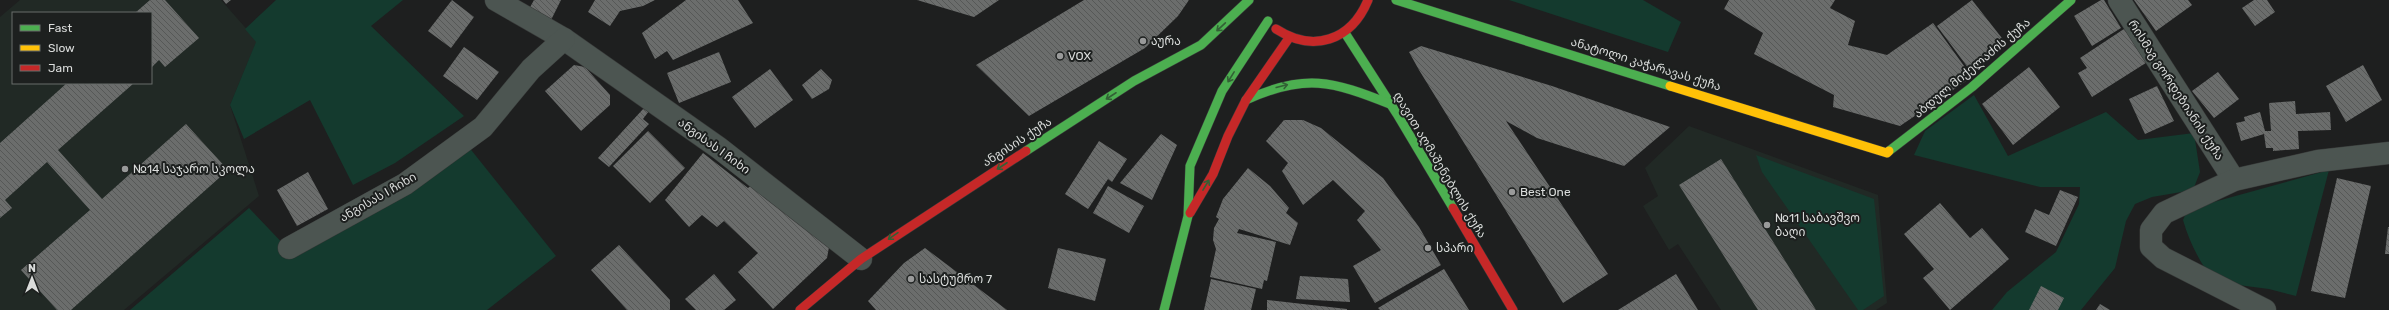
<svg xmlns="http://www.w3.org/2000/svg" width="2389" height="310" font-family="Rubik,'Noto Sans Georgian',sans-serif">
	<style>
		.built { fill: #212925; fill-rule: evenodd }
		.green { fill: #143a2e }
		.building { fill: url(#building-back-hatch) }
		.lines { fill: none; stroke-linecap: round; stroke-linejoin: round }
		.street-casing { stroke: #383a39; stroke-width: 23 }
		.fast-casing { stroke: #383a39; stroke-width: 10 }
		.slow-casing { stroke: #383a39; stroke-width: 10 }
		.jam-casing { stroke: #383a39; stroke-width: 10 }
		.street { stroke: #4c5551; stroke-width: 22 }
		.fast { stroke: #4caf50; stroke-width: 9 }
		.slow { stroke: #ffc107; stroke-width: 9 }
		.jam { stroke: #c62828; stroke-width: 9 }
		.oneway { stroke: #326035 }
		.poi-dot { fill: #999a9a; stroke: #1d201f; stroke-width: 1.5 }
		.labels { text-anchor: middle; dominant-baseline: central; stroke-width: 4; stroke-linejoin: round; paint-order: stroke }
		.poi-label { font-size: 12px; fill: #dbdddc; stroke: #1d201f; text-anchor: start }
		.street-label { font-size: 12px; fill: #dbdddc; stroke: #1d201f }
	</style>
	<defs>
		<pattern id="building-back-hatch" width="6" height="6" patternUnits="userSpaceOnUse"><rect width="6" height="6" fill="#6b6d6c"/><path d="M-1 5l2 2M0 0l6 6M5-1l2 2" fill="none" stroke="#565857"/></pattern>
	</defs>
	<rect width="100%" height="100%" fill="#1e1f1f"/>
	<g class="built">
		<path d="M20,0H221L257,41L230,105L259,196L124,310H0V17ZM13,13H151V83H13Z"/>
		<path d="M1689,126L1878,195L1887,303L1876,310H1721L1678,244L1669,250L1643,206L1658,196L1645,168Z"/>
	</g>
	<g class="green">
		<path d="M276,0H403L371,26L464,116L395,163L353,185L310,100L244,139L230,105L256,42L245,29Z"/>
		<path d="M1509,0H1643L1681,22L1668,52Z"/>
		<path d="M1974,95L2008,156L2106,112L2138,140L2194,133L2200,172L2193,190L2152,197L2135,204L2126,221L2115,268L2081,310H1992L2007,292L2056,252L2079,204L2080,187H2040L1914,155L1925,131Z"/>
		<path d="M464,141L556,256L487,310H130L249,208L289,250Z"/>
		<path d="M1756,155L1874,199L1884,296L1863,310H1858L1762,172Z"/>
		<path d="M2329,170L2296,296L2269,289L2215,282C2200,263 2190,244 2183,220L2186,213L2203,205Z"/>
	</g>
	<g class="building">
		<path d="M150,0H165L199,38L165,67L159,60L151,68V13H135Z"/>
		<path d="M223,0H231L226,4Z"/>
		<path d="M452,0L474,17L451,48L428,31Z"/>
		<path d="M534,0H561L550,22L528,11Z"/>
		<path d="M595,0H655L643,6L620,11L610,26L588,12Z"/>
		<path d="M686,0H738L753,23L673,60L667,51L655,59L642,33Z"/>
		<path d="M917,0H999L974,17Z"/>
		<path d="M1084,0H1189L1178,16L1145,48L1029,116L976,65Z"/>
		<path d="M1729,0H1835L1830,8L1855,21L1848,45L1887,55L1933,23L1972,77L1900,126L1833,107L1834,95L1754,54L1763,33L1724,9Z"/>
		<path d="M1972,0L2005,42L1969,69L1937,26Z"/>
		<path d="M2101,0H2104L2121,28L2092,46L2074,16Z"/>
		<path d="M2134,0H2188L2192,5L2156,31Z"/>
		<path d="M2254,0H2267L2275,12L2255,26L2242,8Z"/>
		<path d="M2127,27L2149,61L2092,97L2078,73L2087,68L2080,58Z"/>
		<path d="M1421,46L1552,86L1670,127L1624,166L1537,138L1506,121L1608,274L1563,303L1419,70L1409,52Z"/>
		<path d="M464,47L499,72L477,100L443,76Z"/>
		<path d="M719,52L731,82L679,103L667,73Z"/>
		<path d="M574,65L585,67L610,95V105L581,131L545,91Z"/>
		<path d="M2363,65L2382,100L2346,122L2326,86Z"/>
		<path d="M2029,67L2060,107L2013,145L1982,104Z"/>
		<path d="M770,69L793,100L755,128L732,97Z"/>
		<path d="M821,69L832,80L829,89L812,99L802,85Z"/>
		<path d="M2218,72L2239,99L2214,118L2192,91Z"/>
		<path d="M67,83H134L58,150L102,199L186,124L228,170L71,310H57L21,270L90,210L47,162L5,200L12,208L0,218V143Z"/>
		<path d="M2157,86L2174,121L2145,134L2129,99Z"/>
		<path d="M2295,101L2296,114L2330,112L2331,130L2298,131L2299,149L2273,151V148H2266L2264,134L2241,141L2236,123L2245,121L2244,117L2260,112L2265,131H2271L2269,103Z"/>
		<path d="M644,108L649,111L643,119L649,124L609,167L598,158Z"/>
		<path d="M1284,120H1303L1321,128L1383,178L1419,227L1441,265L1375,303L1353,266L1381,250L1357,220L1365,211L1333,180L1303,205L1282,171L1288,163L1266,141Z"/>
		<path d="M648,131L685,168L650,203L613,166Z"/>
		<path d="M1161,134L1177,145L1152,200L1120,183Z"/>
		<path d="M1099,141L1127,159L1112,182L1108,179L1088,209L1065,194Z"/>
		<path d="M703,153L748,188L754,183L829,247L827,258L773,309L738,272L758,253L724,221L717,227L702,215L689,227L665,200Z"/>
		<path d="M1721,159L1816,310H1758L1679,185Z"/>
		<path d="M1248,168L1270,186L1289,208L1286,213L1298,223L1290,245L1239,229L1237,233L1276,242L1267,281L1264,280L1262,289L1210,277L1216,249L1213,240L1214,228L1219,219L1216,217L1223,199Z"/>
		<path d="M308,172L328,209L297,226L277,190Z"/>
		<path d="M2337,178L2371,186L2345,298L2311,291Z"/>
		<path d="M1108,186L1144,206L1129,233L1093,213Z"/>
		<path d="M2060,190L2078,197L2056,246L2025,232L2035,209L2049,215Z"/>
		<path d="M1940,203L1970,238L1982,228L2009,259L1950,310L1923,278L1934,269L1904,234Z"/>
		<path d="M2388,227H2389V254H2385Z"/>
		<path d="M619,245L670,300V310H627L591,270Z"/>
		<path d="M925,248L1007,310H876L868,301L904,263Z"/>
		<path d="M1058,248L1106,259L1095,301L1048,288Z"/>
		<path d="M1444,269L1469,310H1380L1378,308Z"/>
		<path d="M714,274L736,300L724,310H696L685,299Z"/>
		<path d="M1676,274L1698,310H1618Z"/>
		<path d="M1300,276L1348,279L1350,302L1296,299Z"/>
		<path d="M1211,279L1256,289L1251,310H1204Z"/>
		<path d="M2041,286L2064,298L2058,310H2029Z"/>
		<path d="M1267,300L1347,309V310H1267Z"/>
		<path d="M2100,304L2110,310H2096Z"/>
	</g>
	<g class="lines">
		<g class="street-casing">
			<g id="street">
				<path d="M496,0L564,39L719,148L861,259"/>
				<path d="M2119,0L2234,180"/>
				<path d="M289,248L405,184L483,127L531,69L564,39"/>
				<path d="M2265,310L2163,258L2151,247V230L2164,213L2234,180L2318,161L2389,153"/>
			</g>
		</g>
		<g class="fast-casing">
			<g id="fast">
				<path d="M1396,0L1670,86"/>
				<path d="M1345,33L1397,114L1453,208"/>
				<path d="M1246,100C1305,73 1332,81 1390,104"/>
				<path d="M1026,151L1134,81L1201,45L1249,0"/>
				<path d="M1889,151L1972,87L2071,0"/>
				<path d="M1164,310L1188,216L1190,166L1222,91L1268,21"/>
			</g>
		</g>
		<g class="slow-casing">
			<path id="slow" d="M1670,86L1887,153L1889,151"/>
		</g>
		<g class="jam-casing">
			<g id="jam">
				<path d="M1276,29C1313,53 1351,41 1368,0"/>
				<path d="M1453,208L1513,310"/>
				<path d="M1190,213L1213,174L1228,136L1246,100L1289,38"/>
				<path d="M800,310L861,259L1026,151"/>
			</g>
		</g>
		<use href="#street" class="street"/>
		<use href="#fast" class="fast"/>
		<use href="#slow" class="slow"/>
		<use href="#jam" class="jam"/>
	</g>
	<defs><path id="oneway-shaft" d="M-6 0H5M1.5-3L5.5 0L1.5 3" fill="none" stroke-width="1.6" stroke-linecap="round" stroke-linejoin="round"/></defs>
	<g class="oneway">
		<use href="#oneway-shaft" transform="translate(1221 27) rotate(137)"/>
		<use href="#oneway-shaft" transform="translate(1231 77) rotate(122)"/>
		<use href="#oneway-shaft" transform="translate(1282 86) rotate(-14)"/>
		<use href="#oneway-shaft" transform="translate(1111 96) rotate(147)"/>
		<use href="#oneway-shaft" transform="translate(1002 166) rotate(147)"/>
		<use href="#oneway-shaft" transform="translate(1206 185) rotate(-59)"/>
		<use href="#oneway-shaft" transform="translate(893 236) rotate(145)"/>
	</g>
	<g class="poi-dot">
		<circle cx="1143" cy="41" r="4"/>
		<circle cx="1060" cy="56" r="4"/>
		<circle cx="125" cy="169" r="4"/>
		<circle cx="1512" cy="192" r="4"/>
		<circle cx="1767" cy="225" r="4"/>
		<circle cx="1428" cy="248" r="4"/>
		<circle cx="911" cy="279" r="4"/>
	</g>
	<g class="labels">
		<g class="poi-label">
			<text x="1151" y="41">აურა</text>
			<text x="1068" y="56">VOX</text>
			<text x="133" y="169">№14 საჯარო სკოლა</text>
			<text x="1520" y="192">Best One</text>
			<text x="1775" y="218">№11 საბავშვო<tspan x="1775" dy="14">ბაღი</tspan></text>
			<text x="1436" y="248">სპარი</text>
			<text x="919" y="279">სასტუმრო 7</text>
		</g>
		<g class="street-label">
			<text transform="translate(1646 64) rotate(17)">ანატოლი კაჭარავას ქუჩა</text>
			<text transform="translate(1972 68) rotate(-40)">აბდულ მიქელაძის ქუჩა</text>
			<text transform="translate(2176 90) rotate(57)">რისმაგ გორდეზიანის ქუჩა</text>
			<text transform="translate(1017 142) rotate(-33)">ანგისის ქუჩა</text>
			<text transform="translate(714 146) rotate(36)">ანგისას I ჩიხი</text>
			<text transform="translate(1440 165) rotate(59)">დავით აღმაშენებლის ქუჩა</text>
			<text transform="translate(378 197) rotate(-30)">ანგისას I ჩიხი</text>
		</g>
	</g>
	<rect x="12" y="12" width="140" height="72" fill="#1d201f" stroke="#696c6b"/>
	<rect x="20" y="25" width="20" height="6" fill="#4caf50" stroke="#696c6b"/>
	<text x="48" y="32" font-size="12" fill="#dbdddc">Fast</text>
	<rect x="20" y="45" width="20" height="6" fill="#ffc107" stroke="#696c6b"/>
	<text x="48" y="52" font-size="12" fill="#dbdddc">Slow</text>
	<rect x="20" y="65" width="20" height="6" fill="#c62828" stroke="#696c6b"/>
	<text x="48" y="72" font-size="12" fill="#dbdddc">Jam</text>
	<g transform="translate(32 278)" stroke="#1d201f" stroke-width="3" paint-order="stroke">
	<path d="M0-3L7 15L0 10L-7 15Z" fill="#dbdddc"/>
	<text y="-6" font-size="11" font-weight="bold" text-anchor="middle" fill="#dbdddc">N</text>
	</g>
</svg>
